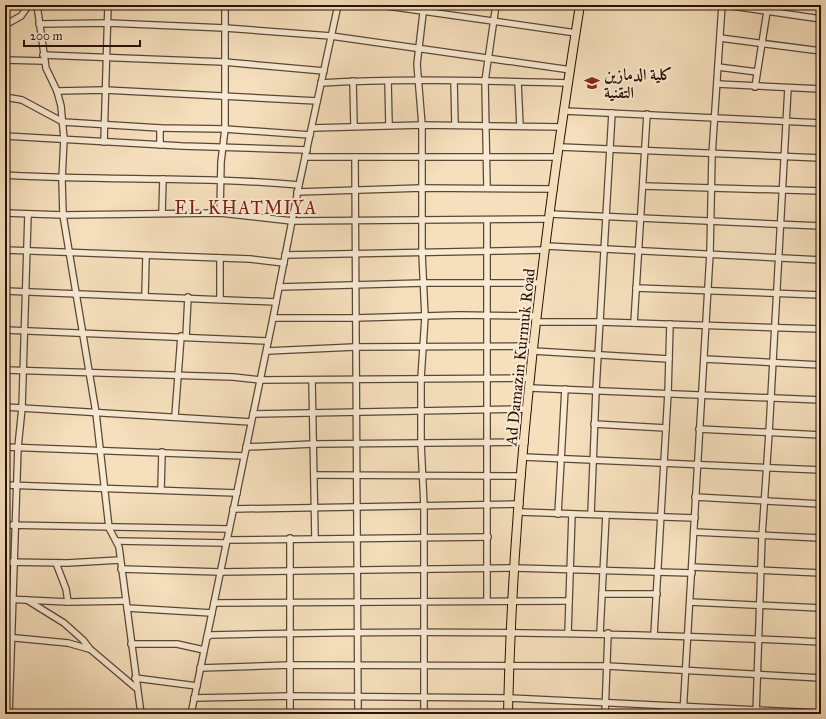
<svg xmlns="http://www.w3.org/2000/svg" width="826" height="719" font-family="'IM FELL Great Primer',Amiri,serif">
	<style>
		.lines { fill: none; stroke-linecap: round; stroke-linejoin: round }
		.minor-casing { stroke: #5c4634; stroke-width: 8 }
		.highway-casing { stroke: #291306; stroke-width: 10 }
		.minor { stroke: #f8ead3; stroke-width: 5.5 }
		.highway { stroke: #f5dfbc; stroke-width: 8 }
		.labels { text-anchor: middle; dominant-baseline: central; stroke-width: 4; stroke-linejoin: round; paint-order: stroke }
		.poi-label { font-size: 16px; font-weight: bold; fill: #291306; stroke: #f8ead3; text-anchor: start }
		.street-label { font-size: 16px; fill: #291306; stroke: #f8ead3 }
		.quarter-label { font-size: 18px; letter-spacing: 1px; fill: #7a1f14; stroke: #f8ead3 }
	</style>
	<rect width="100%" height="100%" fill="#f5dfbc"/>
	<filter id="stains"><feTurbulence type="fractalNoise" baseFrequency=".005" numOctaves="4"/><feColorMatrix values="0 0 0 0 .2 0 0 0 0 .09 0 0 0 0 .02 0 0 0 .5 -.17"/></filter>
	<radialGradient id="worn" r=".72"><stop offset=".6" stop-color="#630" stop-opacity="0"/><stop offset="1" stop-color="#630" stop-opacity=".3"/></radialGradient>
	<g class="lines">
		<g class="minor-casing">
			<g id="minor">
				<path d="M37,5L46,68L57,91L61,106L64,139L62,179L63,215L96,413L109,528L119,547L141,714"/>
				<path d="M380,5L576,33"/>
				<path d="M424,5L417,64L422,125V253L425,317L421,378V443L424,506V714"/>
				<path d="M725,5L821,19"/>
				<path d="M39,24L108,23L225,28L331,36L571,70"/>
				<path d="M5,25L21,16L29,5"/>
				<path d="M720,38L821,51"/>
				<path d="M43,55L224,62L324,71"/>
				<path d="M5,60L44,61"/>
				<path d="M718,67L757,72"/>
				<path d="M353,81L354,126"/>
				<path d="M388,81L389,125"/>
				<path d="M454,81L455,125"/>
				<path d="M518,82L520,126"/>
				<path d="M321,83C403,78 487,81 569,83"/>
				<path d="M717,84L821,89"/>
				<path d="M755,87L768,5"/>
				<path d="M57,91L105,90L317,101"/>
				<path d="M5,97L22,100L63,122L160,128L225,129L310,135"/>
				<path d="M564,111L821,123"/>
				<path d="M312,128L422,125L562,127"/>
				<path d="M5,136L182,146L307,150"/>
				<path d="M104,142L108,5"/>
				<path d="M160,145V128"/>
				<path d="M560,147L821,158"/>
				<path d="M305,157H558"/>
				<path d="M355,157L358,714"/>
				<path d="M5,175C103,181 201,176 299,185"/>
				<path d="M643,186L821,191"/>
				<path d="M487,188L485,81L496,5"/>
				<path d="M297,192L422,188L554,189"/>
				<path d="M5,213L63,215L220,213L292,221L549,219"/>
				<path d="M162,213L163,179"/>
				<path d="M220,213L221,162L225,129V5"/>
				<path d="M550,214L821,226"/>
				<path d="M487,220V600"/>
				<path d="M546,246L821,260"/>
				<path d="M5,250L250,259L284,263"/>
				<path d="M285,255L545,250"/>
				<path d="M279,287L424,283H541"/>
				<path d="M636,288L821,295"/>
				<path d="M5,291L276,302"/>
				<path d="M145,296L146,256"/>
				<path d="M220,298V258"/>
				<path d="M273,318H355L459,315L537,316"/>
				<path d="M537,322H600L821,329"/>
				<path d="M634,323L647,114"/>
				<path d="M5,330L268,341"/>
				<path d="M186,337L188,297"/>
				<path d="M267,351L355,347L534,346"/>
				<path d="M533,351L669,359"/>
				<path d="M704,359L821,365"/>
				<path d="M5,370L233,377L260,380L531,378"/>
				<path d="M312,380L315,538"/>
				<path d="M530,388L821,400"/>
				<path d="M5,407L251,422"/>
				<path d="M253,414L528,409"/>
				<path d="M175,416L181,336"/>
				<path d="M594,424L666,428"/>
				<path d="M699,429L821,435"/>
				<path d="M5,447L244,456"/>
				<path d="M246,447L313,444L525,442"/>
				<path d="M523,457L821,470"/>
				<path d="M314,475L522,476"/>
				<path d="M5,485L237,493"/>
				<path d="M161,490L162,452"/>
				<path d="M695,497L821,504"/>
				<path d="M233,509L520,504"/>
				<path d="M519,512L695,518"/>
				<path d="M558,514L565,389"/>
				<path d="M591,514L596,390L612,113"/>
				<path d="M5,525L229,529"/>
				<path d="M694,532L821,538"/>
				<path d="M290,538V714"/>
				<path d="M227,540L488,537"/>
				<path d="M117,541L226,543"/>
				<path d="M5,562L67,563L120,560"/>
				<path d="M56,563L66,589L68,602"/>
				<path d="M692,567L821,573"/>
				<path d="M121,569L220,572L515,568L692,573"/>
				<path d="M602,594H657"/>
				<path d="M5,599L68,602L126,601"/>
				<path d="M27,600L64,623L83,640L90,649L136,688"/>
				<path d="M690,602L821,608"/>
				<path d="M214,603L569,601"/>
				<path d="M127,608L212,613"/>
				<path d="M568,633L572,514"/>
				<path d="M600,633L606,515"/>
				<path d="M654,635L668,393L670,324"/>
				<path d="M5,637L68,643L89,649"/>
				<path d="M207,637L211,635C414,630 618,632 821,642"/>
				<path d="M131,644H177L204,650"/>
				<path d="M200,668L290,665L607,666L821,678"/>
				<path d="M135,678L197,686"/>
				<path d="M194,698L290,696L509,698L821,713"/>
				<path d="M5,713L30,714"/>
				<path d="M9,714L18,447L22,408L28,214"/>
				<path d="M191,714L273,318L299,185L338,5"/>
				<path d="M605,714L608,633"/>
				<path d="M683,714L710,253L712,155L722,5"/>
				<path d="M756,714L762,536L769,433L788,88"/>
			</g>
		</g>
		<g class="highway-casing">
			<path id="highway" d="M508,714C513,477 543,239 580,5"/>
		</g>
		<use href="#minor" class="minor"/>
		<use href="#highway" class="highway"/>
	</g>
	<defs>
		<g id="university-bare" transform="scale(1.2)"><path d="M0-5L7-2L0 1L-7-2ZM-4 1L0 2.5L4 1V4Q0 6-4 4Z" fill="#8f2418" stroke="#f8ead3" stroke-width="2.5" paint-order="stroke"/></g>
	</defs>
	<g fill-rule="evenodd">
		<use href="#university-bare" x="592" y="83"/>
	</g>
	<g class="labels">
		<g class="poi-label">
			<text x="604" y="74">كلية الدمازين<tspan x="604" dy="18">التقنية</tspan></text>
		</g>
		<g class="street-label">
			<text transform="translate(520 357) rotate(-84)">Ad Damazin Kurmuk Road</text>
		</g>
		<g class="quarter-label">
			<text x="246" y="208">EL KHATMIYA</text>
		</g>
	</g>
	<rect width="826" height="719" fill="none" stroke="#f5dfbc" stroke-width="20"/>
	<rect x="6" y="6" width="814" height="707" fill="none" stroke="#291306" stroke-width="2"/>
	<rect x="10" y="10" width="806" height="699" fill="none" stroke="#291306"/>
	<path d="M24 40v6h116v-6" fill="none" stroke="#291306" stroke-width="2"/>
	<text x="30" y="40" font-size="12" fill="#291306" stroke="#f8ead3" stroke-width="3" paint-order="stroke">200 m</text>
	<rect width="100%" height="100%" filter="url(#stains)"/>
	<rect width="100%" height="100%" fill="url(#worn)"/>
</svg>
